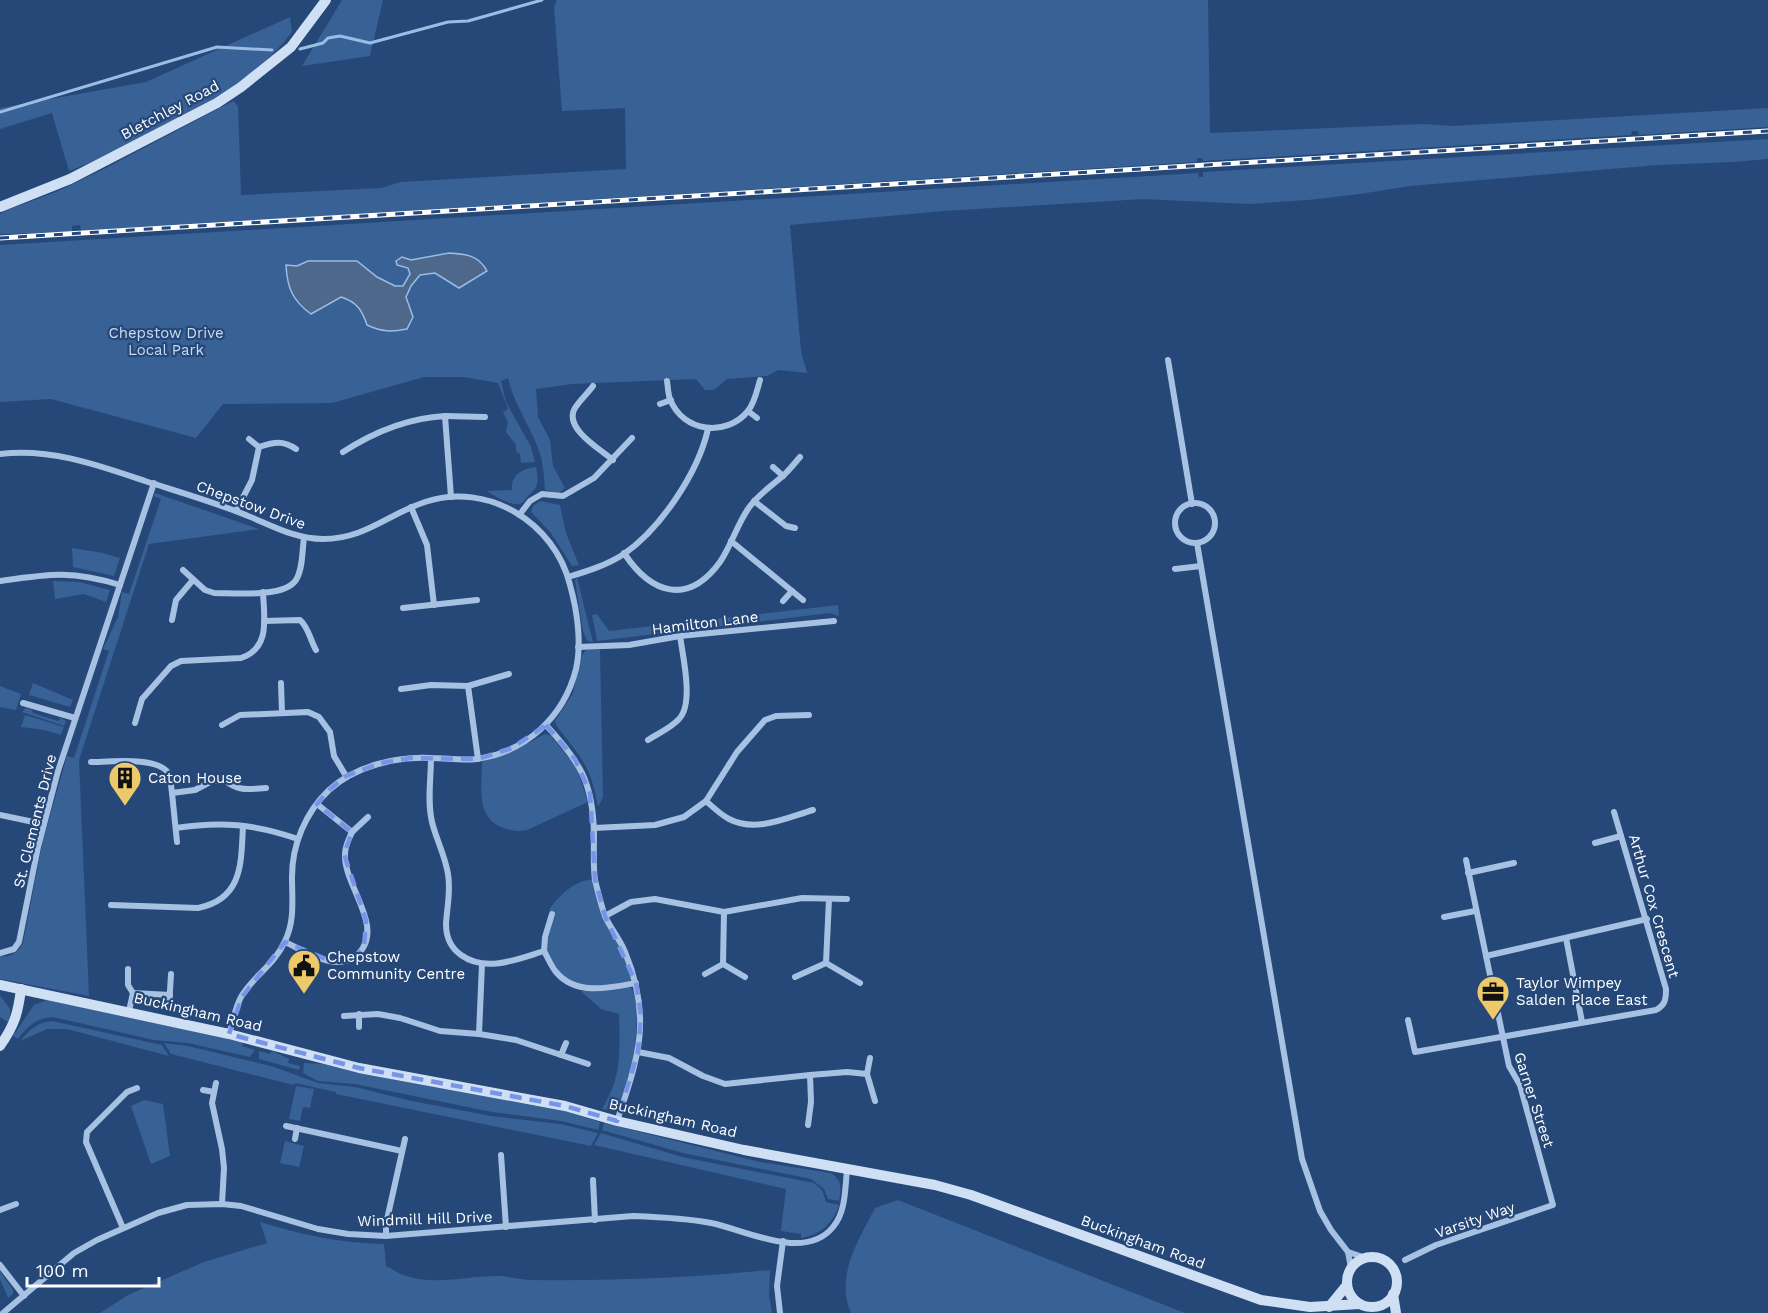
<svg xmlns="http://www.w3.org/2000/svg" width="1768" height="1313" font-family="'Work Sans',sans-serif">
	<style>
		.green { fill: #386196 }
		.water { fill: #4e688c; stroke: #9bbce4; stroke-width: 1.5 }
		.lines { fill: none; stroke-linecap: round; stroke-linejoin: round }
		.stream { stroke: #9bbce4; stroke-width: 3 }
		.street { stroke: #a7c1e3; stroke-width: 6 }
		.secondary { stroke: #cfdff4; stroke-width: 10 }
		.rail-casing { stroke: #fff; stroke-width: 5 }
		.rail { stroke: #254878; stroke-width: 3; stroke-dasharray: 9; stroke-linecap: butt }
		.marked { fill: none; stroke: #7795e8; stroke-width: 4.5; stroke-dasharray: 12 8; stroke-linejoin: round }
		.labels { text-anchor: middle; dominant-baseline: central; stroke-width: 4.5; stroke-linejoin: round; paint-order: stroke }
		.street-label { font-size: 15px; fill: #fff; stroke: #254878 }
		.park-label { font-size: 15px; fill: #c9dbf3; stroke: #254878 }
		.poi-label { font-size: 15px; fill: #fff; stroke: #254878; text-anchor: start }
	</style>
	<rect width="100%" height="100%" fill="#254878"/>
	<g class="green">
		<path d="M342,0H383L370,56L302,66Z"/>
		<path d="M557,0H1208L1210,133L1423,124L1453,126L1768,108V127L1639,135L1638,131H1632L1631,135L1203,161L1202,158H1197V162L81,231L80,225L72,226V232L0,234V214L7,210L56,192L104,169L233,101L238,106L241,195L381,188L401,182L626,169L625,108L562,111L554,7Z"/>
		<path d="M290,17L292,32C243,97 157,129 87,164L69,171L52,113L0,129V108L146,82Z"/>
		<path d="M1768,139V159L1732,162L1658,165L1410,186L1360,194L1308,200L1250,204L1143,199L944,211L790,225L801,351L807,373L778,370L767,376L727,379L714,390H705L696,379L572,384L536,389L538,417L550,440L553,466L565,488L559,493L545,490C544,474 543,458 536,443C527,422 513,401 508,378L501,381L506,402L531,447L535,462L521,463L520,454L516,452V445L506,432L508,422L503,412L508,409L498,383L464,377H424L332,403L223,404L196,438L51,399L0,402V245L1198,173L1199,177H1203V172Z"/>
		<path d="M536,467C539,483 539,486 528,496C525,499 523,505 517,504C508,504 494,496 487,491L512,490C511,474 522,469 536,467Z"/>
		<path d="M155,493L259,529L149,544L79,760L89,996L0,979V956C11,958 18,952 23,943L43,840L67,756L74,758L109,651L103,649L118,617L122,592L129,594L161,499L154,496Z"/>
		<path d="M540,501L560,505L566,533L579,565L572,566L551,533L531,512L533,506Z"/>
		<path d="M72,548L103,553L120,558L114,576L73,567Z"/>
		<path d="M577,578L593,642L587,641L583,631L575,580Z"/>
		<path d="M53,581L79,582L110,590L106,602L84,594L55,599Z"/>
		<path d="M838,605L839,616L830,613L597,641L592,615L597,614L609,631Z"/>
		<path d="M586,650H600L603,797L598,807C591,765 580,757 556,725L555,721L573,693L582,655Z"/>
		<path d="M33,683L73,700L70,707L29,695Z"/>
		<path d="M0,686L21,694L16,710L0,707Z"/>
		<path d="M26,708L31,709L33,713L58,721L61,718L66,721L64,726L22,712Z"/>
		<path d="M25,715L64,727L61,735L44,730L21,727Z"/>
		<path d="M545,734L551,736L576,767L588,802L527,830C518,832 512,831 504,828C475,818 482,787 482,762L512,752Z"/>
		<path d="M595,879L605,916L636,983C621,986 584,992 571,984C558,977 551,963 544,951L552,914L549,910C560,894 575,880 595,879Z"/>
		<path d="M627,987L631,988C645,1006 631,1099 612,1110L602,1109C622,1077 620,1051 619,1014L601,1009L581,991H611Z"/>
		<path d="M0,995L10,1009V1024L0,1017Z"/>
		<path d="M47,1000L243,1042L242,1046L255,1050L250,1057L188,1043L154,1040L53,1017C36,1018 28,1026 18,1039L13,1036L34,1005Z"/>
		<path d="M52,1021L162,1045L169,1056L67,1029H47L20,1041C30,1030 37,1022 52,1021Z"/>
		<path d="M164,1043L188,1046L274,1067L318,1083L355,1087L407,1100L491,1116L560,1124L598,1133L591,1146L336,1094V1092L295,1083L294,1085L171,1054Z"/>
		<path d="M259,1051L270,1054L272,1051L289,1059L288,1063L300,1066L299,1070L259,1059Z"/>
		<path d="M304,1063L323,1064L358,1073L564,1111L600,1122L598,1130L561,1121L492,1112L355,1084L318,1081L303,1073Z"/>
		<path d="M296,1086L314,1089L310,1108L303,1107L300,1121L289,1119Z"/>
		<path d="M144,1100L163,1104L170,1156L151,1164L131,1106Z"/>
		<path d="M604,1123L760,1162L831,1173C843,1181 841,1189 839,1201L828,1199L824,1189L811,1179L683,1153L602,1130Z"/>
		<path d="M601,1133L682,1157L814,1183L822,1190L826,1202L839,1205C833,1224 820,1235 801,1238V1234L781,1231L786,1189L594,1145Z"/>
		<path d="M285,1141L304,1146L299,1167L280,1163Z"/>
		<path d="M898,1200L1177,1310L1186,1313H851C835,1276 858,1241 875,1208Z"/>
		<path d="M260,1222C303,1235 339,1243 384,1244L386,1266C392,1269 399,1274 406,1276C437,1286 470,1275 501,1276C512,1277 522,1280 533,1280C612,1281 691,1278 770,1270L769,1295L772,1313H100L128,1295L204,1262L267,1243Z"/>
		<path d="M0,1271L13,1290V1294L8,1298L0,1279Z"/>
	</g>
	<path class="water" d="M449,253C465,254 479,255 487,271L459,288L435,273L420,275L411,286L406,297L413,317L407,329C391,332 382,332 367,325C362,310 357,302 341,297L311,314C293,301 287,288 286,265L297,266L308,261H357L377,277L395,286H403L410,274L408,268L397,265L396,261L402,257L411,260Z"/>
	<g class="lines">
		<g class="stream">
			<path d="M300,49L323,43L328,38L340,36L370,43L448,22L468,21L542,0"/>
			<path d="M0,112L217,47L272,50"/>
		</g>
		<g class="street">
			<path d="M1168,360L1192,504"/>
			<path d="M667,381C668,387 668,394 670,399C683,433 727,437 748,411C755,402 757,390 760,380"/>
			<path d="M593,386C588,393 580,400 575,408C563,428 600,449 613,460"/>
			<path d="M660,404L671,400"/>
			<path d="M748,411L757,418"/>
			<path d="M445,416L485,417"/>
			<path d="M249,439L259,447C274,442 283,440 296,449"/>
			<path d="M343,452C374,432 407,418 445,416L451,497"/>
			<path d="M0,454C51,448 98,465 145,481C176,491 207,500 238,512C266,522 292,539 323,539C365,539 388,514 425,502C488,481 555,523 570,585C577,610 582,643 576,669C564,717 526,752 477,759C461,761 447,758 431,758C397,756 355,766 329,790C305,813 292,845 292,877C292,899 295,921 285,941C274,966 253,976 241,997C235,1008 233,1022 229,1034"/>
			<path d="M773,467L783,476"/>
			<path d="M754,501L786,526L795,528"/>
			<circle cx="1195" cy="523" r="20"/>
			<path d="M411,507L427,545L434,605"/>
			<path d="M236,511L252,480L259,447"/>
			<path d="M520,514L530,501L542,494L563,496L594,478L632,438"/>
			<path d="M731,541L803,600"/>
			<path d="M1197,543L1302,1159L1320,1211L1331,1230L1348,1252L1366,1258"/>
			<path d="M624,553C651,594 688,606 720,562C731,546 737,525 748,509C758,494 772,486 785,474C790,469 795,463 800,457"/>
			<path d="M1175,569L1201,566"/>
			<path d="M183,570L205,590L214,593C235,593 284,598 296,580C303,569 302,551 304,538"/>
			<path d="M568,577C588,571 607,565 624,554C661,528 698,473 708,429"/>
			<path d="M0,581C49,574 71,570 120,585"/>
			<path d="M783,601L792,591"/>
			<path d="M403,608L477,600"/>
			<path d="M172,620L176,600L193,580"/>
			<path d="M264,621L300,620C309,628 310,640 316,650"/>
			<path d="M578,647L629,645L680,636L834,621"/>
			<path d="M281,683L282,713"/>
			<path d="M468,686L478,759"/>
			<path d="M401,689L431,685L468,686L509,674"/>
			<path d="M23,703L75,718"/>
			<path d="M135,723L142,699L171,666L181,661L241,658C271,648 264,617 263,592"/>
			<path d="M222,725L240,715L308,712L319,717L330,732L334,756L346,776"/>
			<path d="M546,725C580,762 593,782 594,834C594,849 593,866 595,880C598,892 601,905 605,916C610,928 620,939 625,952C652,1017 639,1057 617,1121"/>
			<path d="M648,740C657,734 671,728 679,719C694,704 683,657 680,636"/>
			<path d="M431,758C431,778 427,801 432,822C436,839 445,855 448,874C451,891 447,907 446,924C446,937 451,948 461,955C486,973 518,959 544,951C548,958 551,966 556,972C576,996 609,988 636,983"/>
			<path d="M91,762C108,762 159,756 169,774C171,779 171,787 172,793"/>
			<path d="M706,801C713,807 721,815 729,819C756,833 786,818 813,810"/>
			<path d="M0,815L43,824"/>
			<path d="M176,828C221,821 254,824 298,839"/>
			<path d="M594,828L655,825L684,817L706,801L737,752L765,720L776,716L809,715"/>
			<path d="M352,832L368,817"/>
			<path d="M177,842L172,793L195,790L212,781L225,780C238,792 249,789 266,788"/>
			<path d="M1595,843L1621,836"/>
			<path d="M1468,873L1514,863"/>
			<path d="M829,899L826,963L860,983"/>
			<path d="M111,905L198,908C243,899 241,863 243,826"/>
			<path d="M605,916L631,902L655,899L724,912L802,898L847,899"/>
			<path d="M1444,917L1475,911"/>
			<path d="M1566,938L1582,1022"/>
			<path d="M285,942C305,951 338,974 358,954C386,927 343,885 345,854C345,846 349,839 352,832L317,804"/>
			<path d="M544,951L545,937L552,914"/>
			<path d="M0,953L14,949L19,942L38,847L58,771L154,483"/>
			<path d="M1486,956L1647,919"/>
			<path d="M482,964L479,1034L516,1040L588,1064"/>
			<path d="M723,964L724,912"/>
			<path d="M128,969V985L133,993"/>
			<path d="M705,974L723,964L745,977"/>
			<path d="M795,977L826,963"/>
			<path d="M169,1007L171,974"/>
			<path d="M129,1011L133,993L170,995"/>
			<path d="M359,1014V1027"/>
			<path d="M344,1016L378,1014L400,1018L440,1031L479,1034"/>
			<path d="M1408,1020L1415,1052L1656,1010C1665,1005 1666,1000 1666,989L1614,812"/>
			<path d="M638,1052L669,1058L703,1076L725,1084L810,1075L847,1072L867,1074"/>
			<path d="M561,1055L566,1043"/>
			<path d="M870,1058L867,1074L875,1101"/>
			<path d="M216,1083L212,1103L222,1149L224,1168L222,1204"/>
			<path d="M203,1090L214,1092"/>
			<path d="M808,1125L811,1102L810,1075"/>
			<path d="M286,1126L402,1151"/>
			<path d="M295,1139L297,1128"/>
			<path d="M501,1155L506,1227"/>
			<path d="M593,1180L595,1220"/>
			<path d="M0,1210L16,1204"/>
			<path d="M123,1228L86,1142L87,1132L127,1092L137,1088"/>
			<path d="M386,1236V1224L405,1139"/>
			<path d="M1348,1252L1351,1268"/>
			<path d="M1405,1260L1436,1245L1553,1205L1520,1085L1509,1066L1466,860"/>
			<path d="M0,1265L24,1296"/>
			<path d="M3,1313L74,1253L97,1240L158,1213L187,1205L222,1204L241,1206L318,1229L348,1234L386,1236L633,1216C660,1217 685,1218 711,1223C746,1230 805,1262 833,1227C846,1212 845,1188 847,1170"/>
			<path d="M780,1313L777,1286L783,1241"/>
		</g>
		<g class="secondary">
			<path d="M0,207L70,179L217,103L241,87L291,47L326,0"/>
			<path d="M0,985L229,1034L359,1068L565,1106L617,1121L744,1150L935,1185L971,1195L1261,1300L1310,1307L1360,1304"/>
			<path d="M0,1046C14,1026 18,1014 21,989"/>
			<circle cx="1372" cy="1282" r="25"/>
			<path d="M1393,1294L1396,1313"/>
			<path d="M1329,1307L1347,1285"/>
		</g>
		<g class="rail-casing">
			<path id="rail" d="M0,238L1768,131"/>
		</g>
		<use href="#rail" class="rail"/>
	</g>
	<path class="marked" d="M546,725L575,759L590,793L595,879L605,916L636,983L641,1015L638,1052L617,1121L565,1106L359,1068L229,1034L242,997L285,942L333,962L352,959L364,947L366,920L344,854L352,832L317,804L329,790L346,776L381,763L410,758L478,759L512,748Z"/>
	<defs>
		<g id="building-pin" transform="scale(1.725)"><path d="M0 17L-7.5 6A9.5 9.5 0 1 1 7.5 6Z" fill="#edc96b" stroke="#254878"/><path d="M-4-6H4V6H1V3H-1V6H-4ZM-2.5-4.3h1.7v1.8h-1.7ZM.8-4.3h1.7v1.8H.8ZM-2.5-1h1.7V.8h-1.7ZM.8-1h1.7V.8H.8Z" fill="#111"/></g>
		<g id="civic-pin" transform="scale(1.725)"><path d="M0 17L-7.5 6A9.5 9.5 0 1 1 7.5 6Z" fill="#edc96b" stroke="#254878"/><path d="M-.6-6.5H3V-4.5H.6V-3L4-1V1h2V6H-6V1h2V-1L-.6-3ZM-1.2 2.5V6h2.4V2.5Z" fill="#111"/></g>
		<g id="office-pin" transform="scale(1.725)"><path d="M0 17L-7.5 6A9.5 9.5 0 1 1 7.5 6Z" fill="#edc96b" stroke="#254878"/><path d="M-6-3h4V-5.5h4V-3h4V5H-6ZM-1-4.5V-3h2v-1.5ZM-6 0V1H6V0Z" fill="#111"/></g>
	</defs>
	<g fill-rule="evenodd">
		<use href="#building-pin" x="125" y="778"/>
		<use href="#civic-pin" x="304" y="966"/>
		<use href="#office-pin" x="1493" y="992"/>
	</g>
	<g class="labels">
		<g class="street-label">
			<text transform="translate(170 110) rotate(-28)">Bletchley Road</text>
			<text transform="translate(251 505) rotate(20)">Chepstow Drive</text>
			<text transform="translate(705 623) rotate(-7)">Hamilton Lane</text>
			<text transform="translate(35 821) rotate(-76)">St. Clements Drive</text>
			<text transform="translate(1654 906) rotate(74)">Arthur Cox Crescent</text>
			<text transform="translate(198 1012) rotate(13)">Buckingham Road</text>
			<text transform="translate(1534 1100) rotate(72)">Garner Street</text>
			<text transform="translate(673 1118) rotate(13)">Buckingham Road</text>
			<text transform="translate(425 1219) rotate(-2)">Windmill Hill Drive</text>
			<text transform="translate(1475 1220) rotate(-19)">Varsity Way</text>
			<text transform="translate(1143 1242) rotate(20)">Buckingham Road</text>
		</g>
		<g class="park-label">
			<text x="166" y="333">Chepstow Drive<tspan x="166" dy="17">Local Park</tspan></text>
		</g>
		<g class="poi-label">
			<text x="148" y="778">Caton House</text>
			<text x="327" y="957">Chepstow<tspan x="327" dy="17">Community Centre</tspan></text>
			<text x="1516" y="983">Taylor Wimpey<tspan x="1516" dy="17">Salden Place East</tspan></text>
		</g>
	</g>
	<path d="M27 1277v9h132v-9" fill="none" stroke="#ffffff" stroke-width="3"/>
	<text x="36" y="1277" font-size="18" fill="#ffffff" stroke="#254878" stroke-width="4.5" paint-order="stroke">100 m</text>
</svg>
